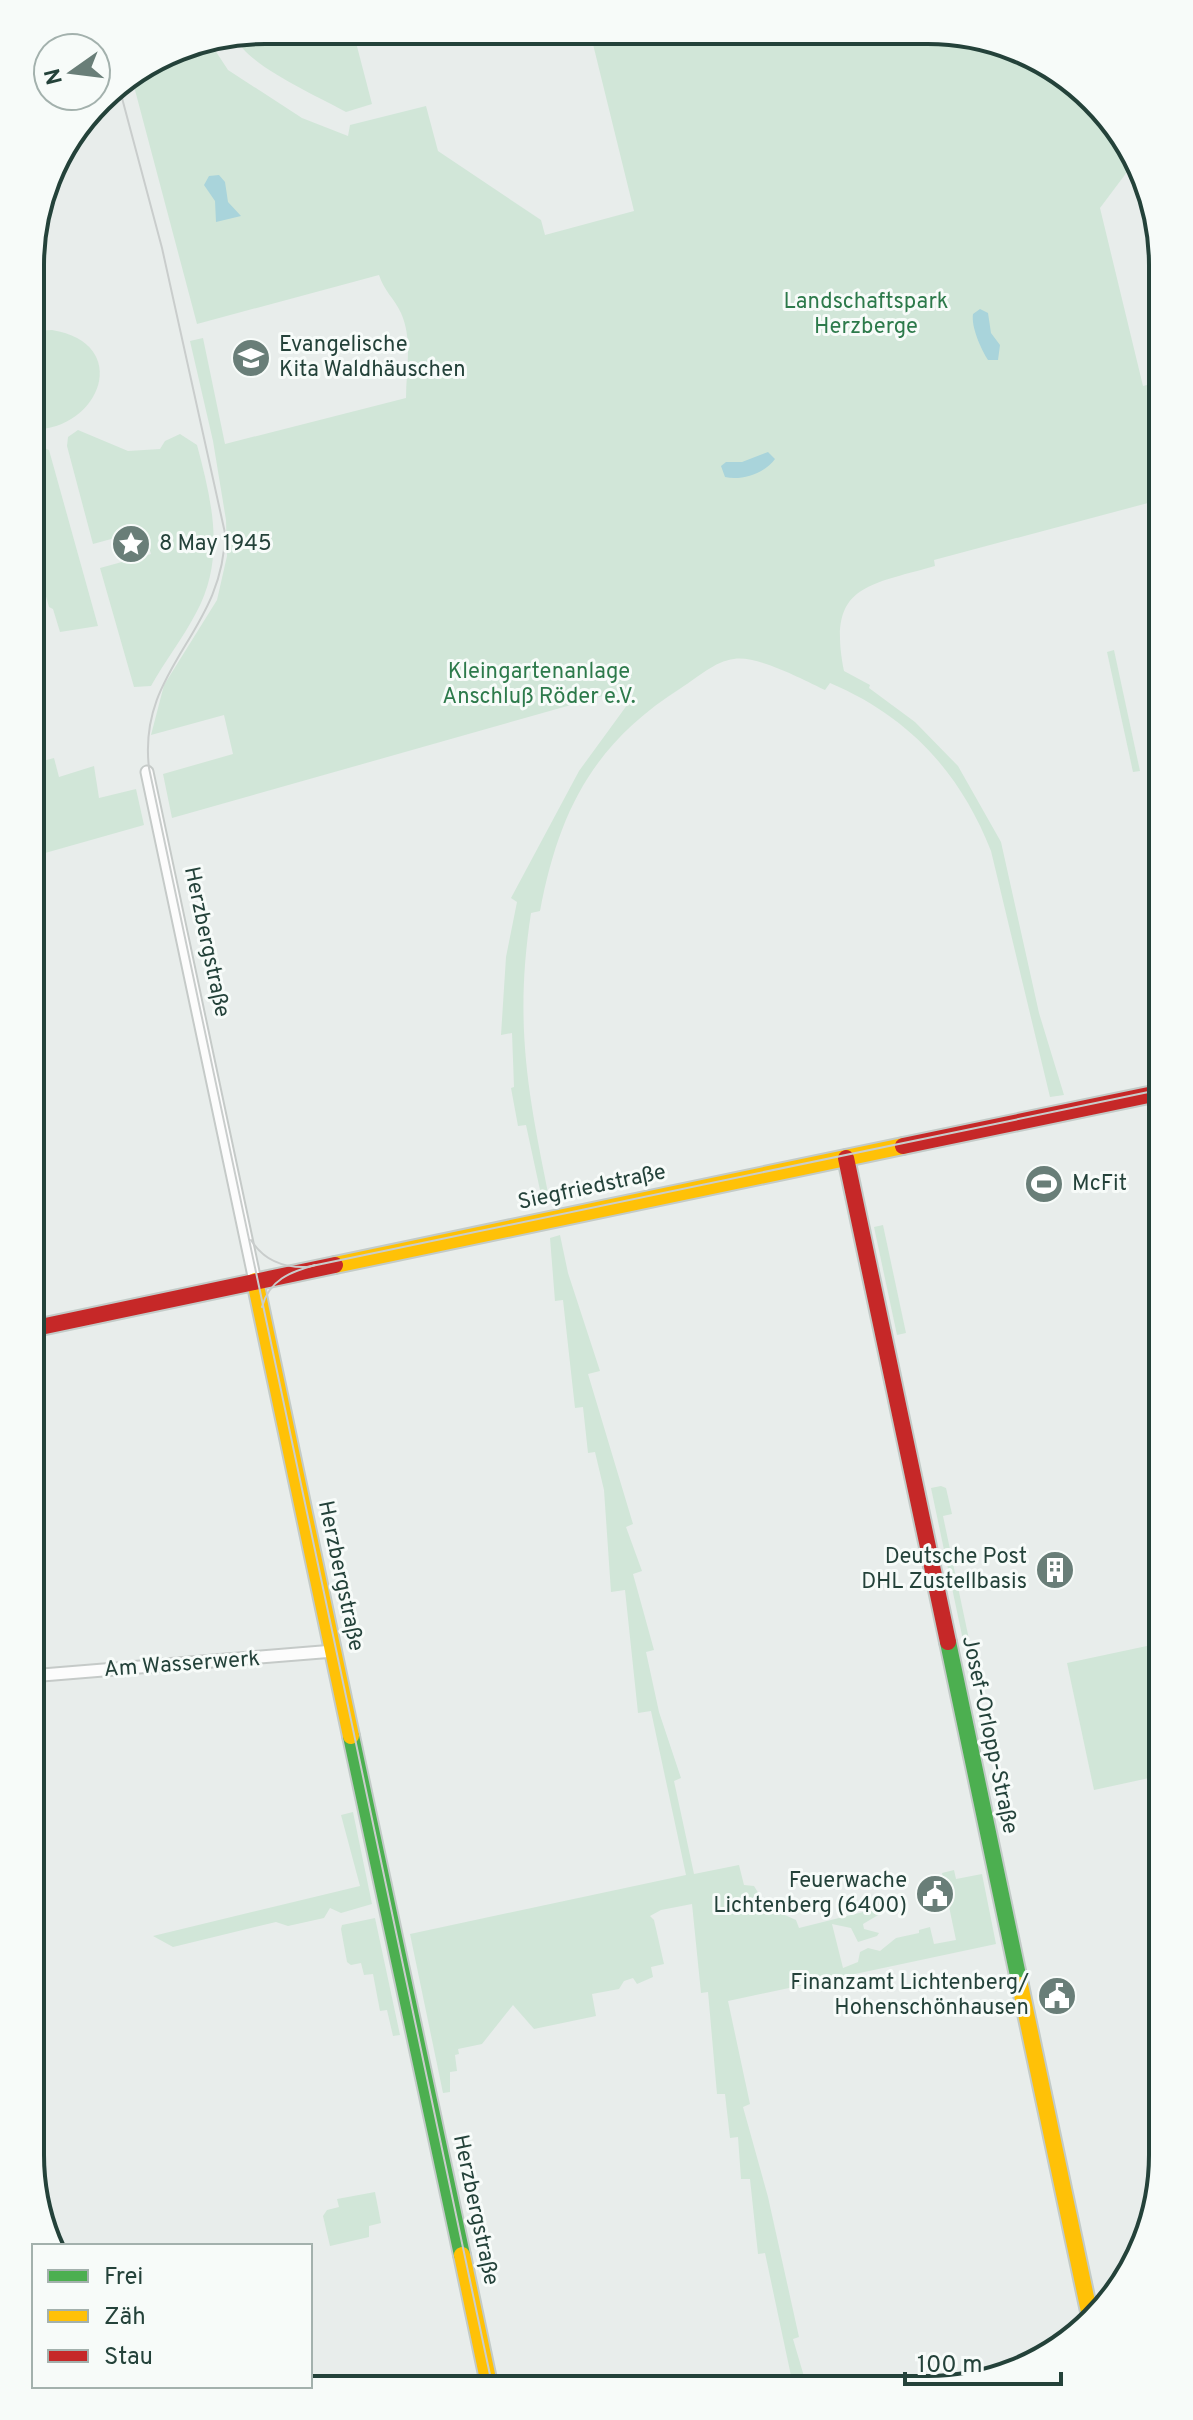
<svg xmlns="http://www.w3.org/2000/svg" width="1193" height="2420" font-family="Overpass,sans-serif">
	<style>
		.green { fill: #d1e6d8 }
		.water { fill: #a9d4db }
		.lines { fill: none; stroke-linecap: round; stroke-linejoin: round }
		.street-casing { stroke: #c5cac8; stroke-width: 15 }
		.fast-casing { stroke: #c3cbc8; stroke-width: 20 }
		.slow-casing { stroke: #c3cbc8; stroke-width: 20 }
		.jam-casing { stroke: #c3cbc8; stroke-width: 20 }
		.street { stroke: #fcfcfc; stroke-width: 11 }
		.fast { stroke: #4caf50; stroke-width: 16 }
		.slow { stroke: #ffc107; stroke-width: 16 }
		.jam { stroke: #c62828; stroke-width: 16 }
		.tram { stroke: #c9cdcc; stroke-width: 2 }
		.labels { text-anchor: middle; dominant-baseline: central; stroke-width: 6; stroke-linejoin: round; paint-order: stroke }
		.park-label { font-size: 22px; fill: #2d7a4b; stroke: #f7fbf9 }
		.poi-label { font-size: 22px; fill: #24423a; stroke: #f7fbf9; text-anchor: start }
		.street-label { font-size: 22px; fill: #24423a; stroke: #f7fbf9 }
		.rim { fill: none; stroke: #24423a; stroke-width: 4 }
	</style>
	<rect width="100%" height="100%" fill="#e8edeb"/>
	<g class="green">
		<path d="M265,30L353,31L372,104L346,112C318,96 245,65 235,36Z"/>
		<path d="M590,32L973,34L1083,88L1133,164L1100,208L1143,386L1163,381V499L934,560L935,566C865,586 827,586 844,671L870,685L869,688L915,722L958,766L1001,842L1039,1013L1064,1095L1050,1097L991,851C960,772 908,716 830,683L825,690C804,680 757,655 734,659C715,661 697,678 681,688C593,744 559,811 540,911L531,913C514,1024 528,1094 550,1202L543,1204L526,1125L518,1126L511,1088L514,1087L512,1033L501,1035L506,957L517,902L511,898L579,771L630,701L624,690L172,818L163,774L233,754L224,715L151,735L164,685L217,600L227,556L226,520L213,441L190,341L203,338L225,444L406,398C406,370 413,340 401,313C394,298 384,291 379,275L197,324L131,75L175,48L209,41L228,70L302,118L348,136L350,125L426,106L438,151L541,220L545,235L634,211Z"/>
		<path d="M52,330C132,343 102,429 32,430V331Z"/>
		<path d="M78,430L128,451L160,449L165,441L180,434L197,445C212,502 226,558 196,613C183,638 165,661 151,686L134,687L100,568L151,554L144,530L93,544L67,446L68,437Z"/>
		<path d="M42,447L49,450L98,626L60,632L53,609L49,607L32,547V449Z"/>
		<path d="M1114,650L1140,771L1133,772L1107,652Z"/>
		<path d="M35,748L39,762L54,758L59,777L94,766L99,798L136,789L144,825L31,857V749Z"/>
		<path d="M883,1225L906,1333L897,1335L874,1227Z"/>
		<path d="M560,1235L568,1273L600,1371L588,1374L633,1524L626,1527L642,1571L633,1574L654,1650L646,1652L659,1712L681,1778L674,1781L694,1874L739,1865L744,1885L754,1886L767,1907L796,1920L799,1928L867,1911L865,1902L881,1899L885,1911L863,1924L864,1929L879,1933L877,1936L858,1942L851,1928L832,1924L843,1968L858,1962L860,1952L868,1948L880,1951L896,1938L919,1933V1930L930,1927L934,1944L956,1940L942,1873L954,1870L956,1879L982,1874L996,1944L728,2001L750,2104L743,2107L768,2197L799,2337L793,2339L808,2390H794L765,2253L758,2254L750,2179H741L738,2137L730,2138L725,2094H717L708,1992L701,1993L692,1904L661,1910L650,1916L654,1920L664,1964L651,1967L653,1977L637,1984L633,1978L624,1981L619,1989L592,1994L596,2016L534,2029L513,2005L482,2044L458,2049L459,2054L455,2055L457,2071L450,2072V2092L443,2093L410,1934L686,1875L651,1711L638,1713L625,1590L611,1592L604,1490L595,1452L588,1453L583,1407L575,1408L563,1300L555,1301L550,1238Z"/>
		<path d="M941,1486L946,1488L952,1514L943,1516L978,1682L972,1683L931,1488Z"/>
		<path d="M1161,1643L1163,1775L1094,1790L1067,1663Z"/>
		<path d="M353,1812L372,1904L341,1913L330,1908L324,1918L288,1926L276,1922L173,1947L153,1936L360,1886L341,1815Z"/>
		<path d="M375,1918L400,2035L393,2036L387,2010L380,2011L373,1974L364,1975L361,1963L351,1965L347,1962L341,1929L342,1925Z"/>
		<path d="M375,2192L381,2223L369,2226V2237L330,2246L323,2216L327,2210L339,2207L337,2199Z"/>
	</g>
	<g class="water">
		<path d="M219,175L225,182L228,202L241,216L216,222L215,201L204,185L209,176Z"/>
		<path d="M980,309L988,313L991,333L1000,345L998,360H988C981,349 971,327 973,314Z"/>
		<path d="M768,452L775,459C765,473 742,481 725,477L721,466L726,462H742Z"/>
	</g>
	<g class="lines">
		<g class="street-casing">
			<g id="street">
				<path d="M147,772L255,1281"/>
				<path d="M30,1676L334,1651"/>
			</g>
		</g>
		<g class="fast-casing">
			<g id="fast">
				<path d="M948,1642L1020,1985"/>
				<path d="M351,1736L462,2255"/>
			</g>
		</g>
		<g class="slow-casing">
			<g id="slow">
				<path d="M335,1265L903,1146"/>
				<path d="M255,1281L351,1736"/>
				<path d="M1020,1985L1091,2321"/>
				<path d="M462,2255L490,2389"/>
			</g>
		</g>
		<g class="jam-casing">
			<g id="jam">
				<path d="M903,1146L1163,1092"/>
				<path d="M846,1158L948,1642"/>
				<path d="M31,1329L335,1265"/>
			</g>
		</g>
		<use href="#street" class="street"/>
		<use href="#fast" class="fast"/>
		<use href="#slow" class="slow"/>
		<use href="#jam" class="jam"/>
		<g class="tram">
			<path d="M118,83L162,248L225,533C224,633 137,668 149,768L493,2389"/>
			<path d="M251,1240C264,1261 283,1268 307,1267L1163,1089"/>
			<path d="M262,1307C269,1280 290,1272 315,1265"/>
		</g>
	</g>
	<defs>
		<g id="school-disc" transform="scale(2)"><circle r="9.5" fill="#697e78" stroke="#f7fbf9"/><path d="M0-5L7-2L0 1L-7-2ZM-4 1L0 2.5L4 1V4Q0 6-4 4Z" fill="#fff"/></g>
		<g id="sight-disc" transform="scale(2)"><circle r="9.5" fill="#697e78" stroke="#f7fbf9"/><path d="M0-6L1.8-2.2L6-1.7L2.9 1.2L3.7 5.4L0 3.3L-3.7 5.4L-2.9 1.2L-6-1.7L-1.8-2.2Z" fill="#fff"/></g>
		<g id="stadium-disc" transform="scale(2)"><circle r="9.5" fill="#697e78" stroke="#f7fbf9"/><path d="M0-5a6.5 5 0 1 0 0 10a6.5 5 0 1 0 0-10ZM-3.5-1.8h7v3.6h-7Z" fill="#fff"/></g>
		<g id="building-disc" transform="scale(2)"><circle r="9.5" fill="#697e78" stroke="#f7fbf9"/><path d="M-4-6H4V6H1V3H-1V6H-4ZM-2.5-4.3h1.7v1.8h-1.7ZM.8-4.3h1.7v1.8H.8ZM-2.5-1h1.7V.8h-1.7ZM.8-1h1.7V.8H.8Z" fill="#fff"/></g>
		<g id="civic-disc" transform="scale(2)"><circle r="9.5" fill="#697e78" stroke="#f7fbf9"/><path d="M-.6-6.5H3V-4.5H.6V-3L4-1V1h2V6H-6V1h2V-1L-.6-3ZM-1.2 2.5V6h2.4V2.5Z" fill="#fff"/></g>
	</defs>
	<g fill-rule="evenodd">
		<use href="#school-disc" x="251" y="358"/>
		<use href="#sight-disc" x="131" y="544"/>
		<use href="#stadium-disc" x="1044" y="1184"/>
		<use href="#building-disc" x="1055" y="1570"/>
		<use href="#civic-disc" x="935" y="1894"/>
		<use href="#civic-disc" x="1057" y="1996"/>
	</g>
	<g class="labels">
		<g class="park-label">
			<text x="866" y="302">Landschaftspark<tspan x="866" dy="25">Herzberge</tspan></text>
			<text x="539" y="672">Kleingartenanlage<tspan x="539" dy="25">Anschluß Röder e.V.</tspan></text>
		</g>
		<g class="poi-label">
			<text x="279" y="345">Evangelische<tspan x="279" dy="25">Kita Waldhäuschen</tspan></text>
			<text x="159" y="544">8 May 1945</text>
			<text x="1072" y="1184">McFit</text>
			<text x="1027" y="1557" text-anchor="end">Deutsche Post<tspan x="1027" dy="25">DHL Zustellbasis</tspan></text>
			<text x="907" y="1881" text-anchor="end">Feuerwache<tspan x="907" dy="25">Lichtenberg (6400)</tspan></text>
			<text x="1029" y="1983" text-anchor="end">Finanzamt Lichtenberg/<tspan x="1029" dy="25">Hohenschönhausen</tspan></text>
		</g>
		<g class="street-label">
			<text transform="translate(206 942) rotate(78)">Herzbergstraße</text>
			<text transform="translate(592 1188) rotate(-12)">Siegfriedstraße</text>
			<text transform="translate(340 1576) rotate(78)">Herzbergstraße</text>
			<text transform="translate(182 1665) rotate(-4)">Am Wasserwerk</text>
			<text transform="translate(989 1735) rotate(78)">Josef-Orlopp-Straße</text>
			<text transform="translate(475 2210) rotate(78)">Herzbergstraße</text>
		</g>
	</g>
	<path d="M0 0H1193V2420H0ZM265 44H928A221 221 0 0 1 1149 265V2155A221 221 0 0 1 928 2376H265A221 221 0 0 1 44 2155V265A221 221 0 0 1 265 44Z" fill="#f7fbf9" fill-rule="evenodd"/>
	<path class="rim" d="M265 44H928A221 221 0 0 1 1149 265V2155A221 221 0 0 1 928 2376H265A221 221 0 0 1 44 2155V265A221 221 0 0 1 265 44Z"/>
	<rect x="32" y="2244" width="280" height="144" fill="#f7fbf9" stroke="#a3b1ad" stroke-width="2"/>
	<rect x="48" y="2270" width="40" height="12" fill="#4caf50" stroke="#a3b1ad" stroke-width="2"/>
	<text x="104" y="2284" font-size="24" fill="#24423a">Frei</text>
	<rect x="48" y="2310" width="40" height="12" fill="#ffc107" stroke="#a3b1ad" stroke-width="2"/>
	<text x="104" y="2324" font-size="24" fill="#24423a">Zäh</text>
	<rect x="48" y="2350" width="40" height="12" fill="#c62828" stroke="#a3b1ad" stroke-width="2"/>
	<text x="104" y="2364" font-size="24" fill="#24423a">Stau</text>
	<g transform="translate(72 72) rotate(256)"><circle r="38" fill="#f7fbf9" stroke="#a3b1ad" stroke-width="2"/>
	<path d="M0-6L14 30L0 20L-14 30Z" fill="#697e78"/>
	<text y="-12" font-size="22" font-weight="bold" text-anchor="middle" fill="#24423a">N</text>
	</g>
	<path d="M905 2372v12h156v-12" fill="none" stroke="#24423a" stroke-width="4"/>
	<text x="917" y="2372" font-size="24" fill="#24423a" stroke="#f7fbf9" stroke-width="6" paint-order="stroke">100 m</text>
</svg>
